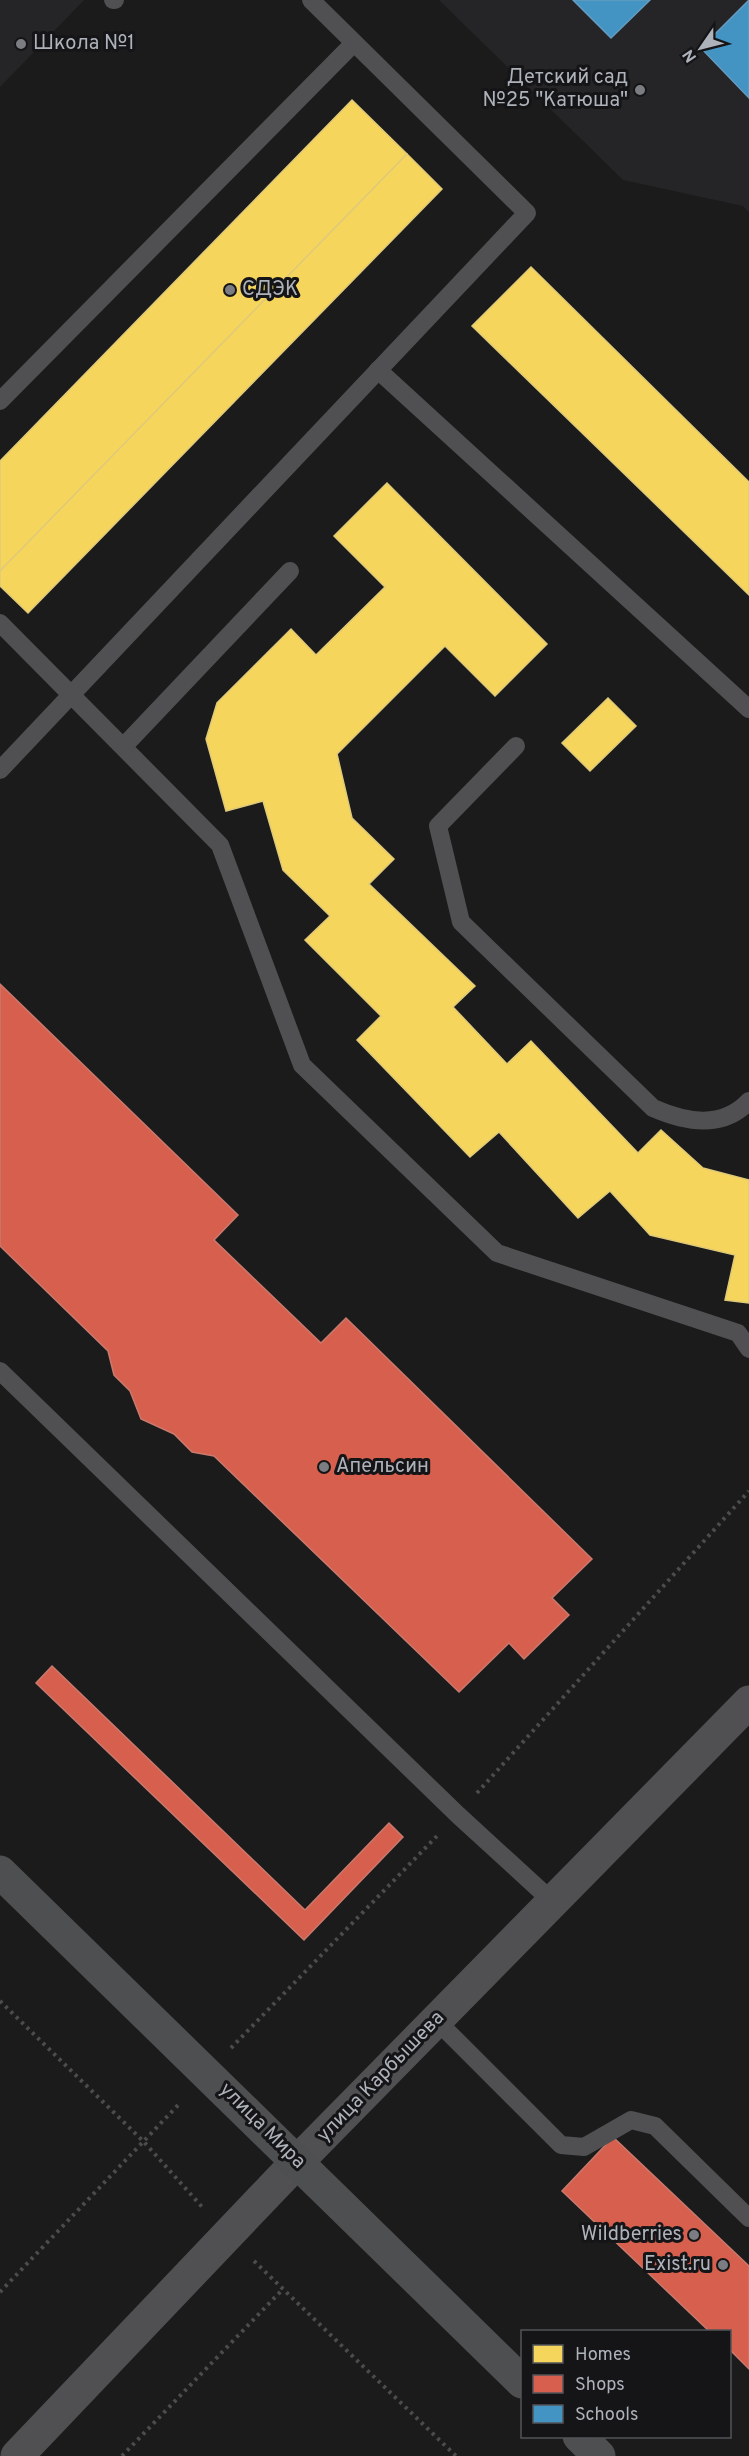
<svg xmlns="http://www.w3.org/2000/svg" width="749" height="2456" font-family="Overpass,sans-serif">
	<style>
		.built { fill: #252527 }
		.homes { fill: #f6d55c; stroke: #e0ca78; stroke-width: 1.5 }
		.shops { fill: #d6604d; stroke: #ca796e; stroke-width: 1.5 }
		.schools { fill: #4393c3; stroke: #639cc0; stroke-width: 1.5 }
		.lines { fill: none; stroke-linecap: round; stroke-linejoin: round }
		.path { stroke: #4b4c4e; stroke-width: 4; stroke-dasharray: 3 4.5; stroke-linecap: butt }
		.service { stroke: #505053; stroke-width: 18 }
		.tertiary { stroke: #505053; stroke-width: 33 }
		.secondary { stroke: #4e4f51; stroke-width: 33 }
		.poi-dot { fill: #7b7d82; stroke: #151517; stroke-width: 2 }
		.labels { text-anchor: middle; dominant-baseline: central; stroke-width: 6; stroke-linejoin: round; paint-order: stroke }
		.poi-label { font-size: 20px; fill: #aeb2ba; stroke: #151517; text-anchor: start }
		.street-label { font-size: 20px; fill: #aeb2ba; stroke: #151517 }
	</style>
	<rect width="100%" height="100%" fill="#1b1b1b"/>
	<g class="built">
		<path d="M0,0H84L0,87Z"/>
		<path d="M439,0H749V212L743,206L623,180Z"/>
	</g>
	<g class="homes">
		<path d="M352,100L407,154L0,571V461Z"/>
		<path d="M407,154L442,189L28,613L0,586V571Z"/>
		<path d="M531,267L749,482V595L472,326Z"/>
		<path d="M387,483L547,644L495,696L445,646L337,754L352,818L394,859L369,884L475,986L453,1007L507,1064L531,1041L638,1153L661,1130L703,1168L749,1180V1303L725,1300L735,1255L650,1235L610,1191L578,1218L499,1132L470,1157L357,1040L381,1016L305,940L330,916L283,870L263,801L226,811L206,739L217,703L291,629L316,655L385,587L334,536Z"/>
		<path d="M608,698L636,726L590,771L562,743Z"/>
	</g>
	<g class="shops">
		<path d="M0,984L238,1215L214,1240L321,1343L346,1318L592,1559L552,1598L569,1615L524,1659L509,1643L459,1692L214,1456L192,1452L174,1434L141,1419L130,1391L114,1375L108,1351L0,1246Z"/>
		<path d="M52,1666L305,1910L389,1823L403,1837L304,1940L36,1683Z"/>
		<path d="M613,2137L749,2266V2369L730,2350V2332H710L562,2191Z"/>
	</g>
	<g class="schools">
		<path d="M573,0H650L611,38Z"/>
		<path d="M749,0V98L701,48Z"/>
	</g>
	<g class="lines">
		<g class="path">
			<path d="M477,1793L749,1491"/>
			<path d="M0,2001L144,2142L203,2208"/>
			<path d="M231,2048L437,1836"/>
			<path d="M254,2261L456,2456"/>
			<path d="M0,2292L181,2102"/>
			<path d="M122,2456L283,2289"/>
		</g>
		<g class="service">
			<path d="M113,0H115"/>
			<path d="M378,370L749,709"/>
			<path d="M0,401L354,43"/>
			<path d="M0,623L220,845L302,1065L497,1253L738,1333L749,1349"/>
			<path d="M124,746L290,571"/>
			<path d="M516,746L438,826L461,922L653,1108C685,1122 722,1130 749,1101"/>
			<path d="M0,770L527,213L311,0"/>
			<path d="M0,1371L458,1815L553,1902"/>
			<path d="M436,2020L561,2145L584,2147L631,2120L655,2126L749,2218"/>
		</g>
		<path class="tertiary" d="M17,2456L297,2162L749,1702"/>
		<g class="secondary">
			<path d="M0,1872L522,2382"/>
			<path d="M579,2436L599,2456"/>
		</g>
	</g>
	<g class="poi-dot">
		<circle cx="21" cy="44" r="6"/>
		<circle cx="640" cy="90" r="6"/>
		<circle cx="230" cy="290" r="6"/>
		<circle cx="324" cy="1467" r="6"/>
		<circle cx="694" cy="2235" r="6"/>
		<circle cx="723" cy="2265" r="6"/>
	</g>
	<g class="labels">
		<g class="poi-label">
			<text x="33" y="44">Школа №1</text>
			<text x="628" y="78" text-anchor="end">Детский сад<tspan x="628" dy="23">№25 "Катюша"</tspan></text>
			<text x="242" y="290">СДЭК</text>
			<text x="336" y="1467">Апельсин</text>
			<text x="682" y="2235" text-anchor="end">Wildberries</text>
			<text x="711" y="2265" text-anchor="end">Exist.ru</text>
		</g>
		<g class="street-label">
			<text transform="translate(381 2077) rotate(-46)">улица Карбышева</text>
			<text transform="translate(262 2126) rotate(45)">улица Мира</text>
		</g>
	</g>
	<rect x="521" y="2330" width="210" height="108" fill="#151517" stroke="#525458" stroke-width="1.5"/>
	<rect x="533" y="2345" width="30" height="18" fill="#f6d55c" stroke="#525458" stroke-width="1.5"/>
	<text x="575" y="2360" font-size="18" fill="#aeb2ba">Homes</text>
	<rect x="533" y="2375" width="30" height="18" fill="#d6604d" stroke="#525458" stroke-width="1.5"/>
	<text x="575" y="2390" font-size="18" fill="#aeb2ba">Shops</text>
	<rect x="533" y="2405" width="30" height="18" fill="#4393c3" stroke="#525458" stroke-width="1.5"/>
	<text x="575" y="2420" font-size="18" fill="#aeb2ba">Schools</text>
	<g transform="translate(701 48) rotate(235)" stroke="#151517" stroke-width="4.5" paint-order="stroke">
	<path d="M0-4.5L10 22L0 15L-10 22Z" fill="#aeb2ba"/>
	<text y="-9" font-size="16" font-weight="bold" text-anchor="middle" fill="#aeb2ba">N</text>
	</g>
</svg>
